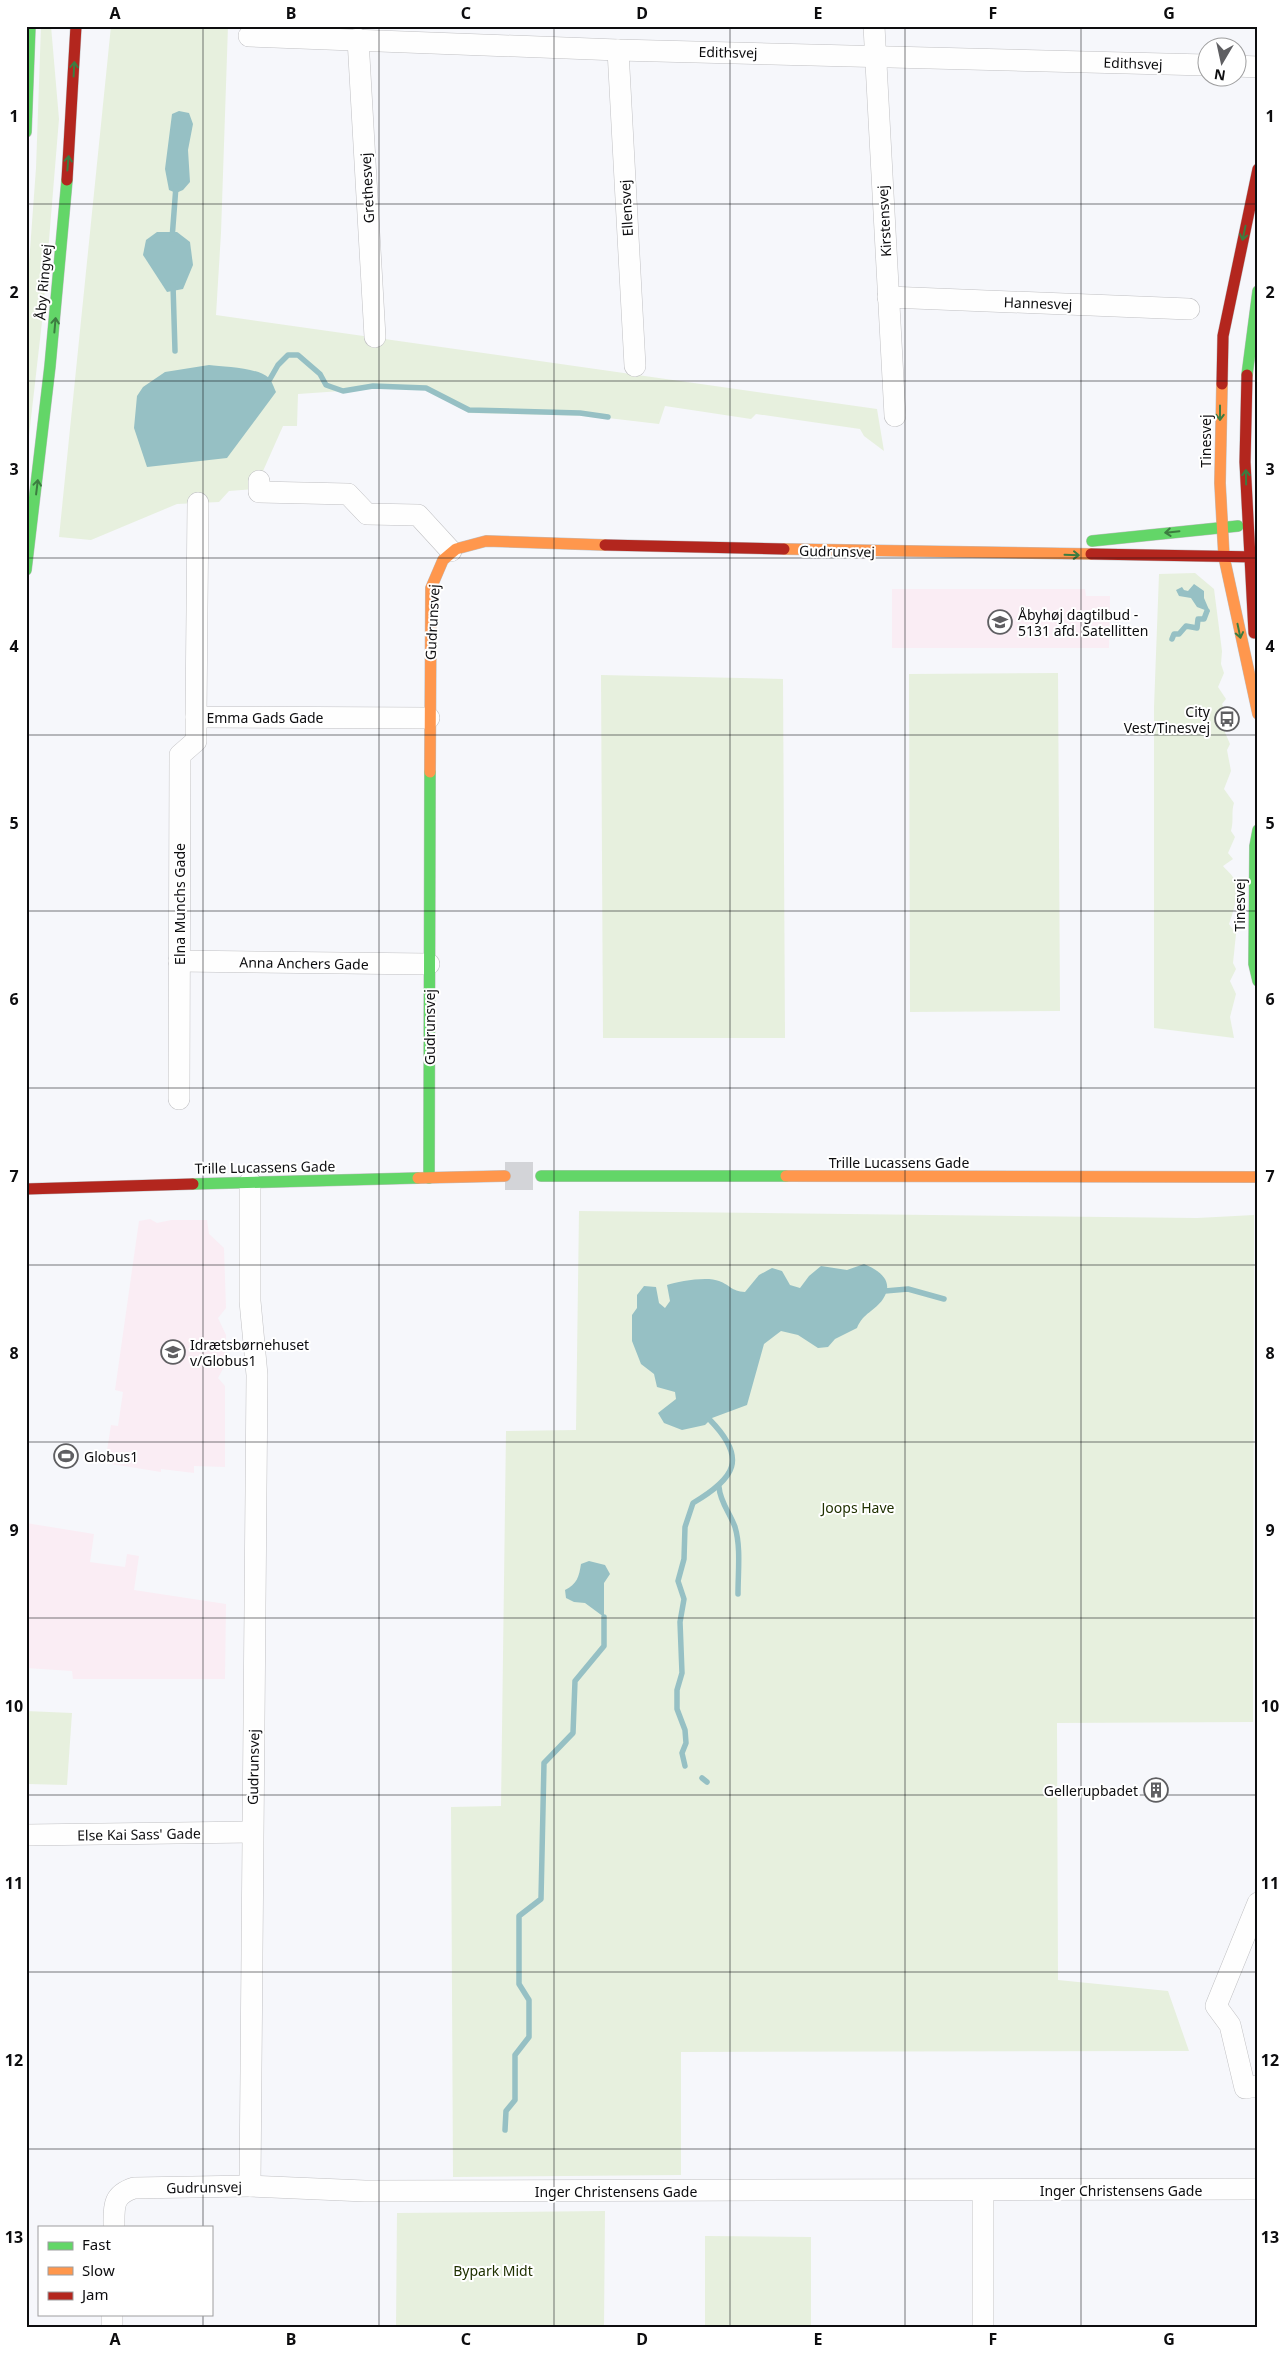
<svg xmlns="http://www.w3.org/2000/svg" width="1284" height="2353" font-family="'Noto Sans',sans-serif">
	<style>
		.education { fill: #faedf4 }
		.green { fill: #e7f0de }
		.water { fill: #96c0c4 }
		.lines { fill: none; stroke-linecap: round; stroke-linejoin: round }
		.stream { stroke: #96c0c4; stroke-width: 5.5 }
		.secondary-tunnel { stroke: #d3d4d8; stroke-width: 28; stroke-dasharray: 28 14; stroke-linecap: butt }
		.street-casing { stroke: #c0c0c3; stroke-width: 22 }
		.fast-casing { stroke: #c0c0c3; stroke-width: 12 }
		.slow-casing { stroke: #c0c0c3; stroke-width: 12 }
		.jam-casing { stroke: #c0c0c3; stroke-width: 12 }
		.street { stroke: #fefefe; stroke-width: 21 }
		.fast { stroke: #63d668; stroke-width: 11 }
		.slow { stroke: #ff974d; stroke-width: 11 }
		.jam { stroke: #b3261e; stroke-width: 11 }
		.oneway { stroke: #3c7c40 }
		.grid { fill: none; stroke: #0d0d0f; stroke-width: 1; stroke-opacity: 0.55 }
		.labels { text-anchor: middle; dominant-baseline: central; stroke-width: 4; stroke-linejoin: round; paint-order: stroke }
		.street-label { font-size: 14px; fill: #0d0d0f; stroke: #fff }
		.poi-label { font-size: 14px; fill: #0d0d0f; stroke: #fff; text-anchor: start }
		.park-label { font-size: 14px; fill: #203101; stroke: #fff }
		.neatline { fill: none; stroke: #0d0d0f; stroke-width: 2 }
		.grid-label { font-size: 16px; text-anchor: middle; font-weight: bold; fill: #0d0d0f }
	</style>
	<rect width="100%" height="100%" fill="#f6f7fb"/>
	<g class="education">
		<path d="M892,589H1085L1086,596H1110L1109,648H892Z"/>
		<path d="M150,1219L157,1223L171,1220H207L209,1234L224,1248L226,1308L218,1318L226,1335L225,1365L218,1378L225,1386V1467L194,1466V1473L161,1469V1472L105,1463L111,1425L118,1426L123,1392L115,1390L139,1221Z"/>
		<path d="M26,1523L94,1534L90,1562L125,1567L127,1554L139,1556L134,1590L226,1604L225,1679H73L72,1671L26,1668Z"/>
	</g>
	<g class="green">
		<path d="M41,26H51L59,119L43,313L26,462V305L36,168Z"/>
		<path d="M111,26H228L221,233L216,315L877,409L884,451L864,436L860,429L756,414L751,419L665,406L659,424L591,416L469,413L424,388H385L298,394L297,426H283L255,489L229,491L219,502L177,504L91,540L59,537Z"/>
		<path d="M1195,573L1214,589L1222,651L1221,664L1224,673L1218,687L1226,699L1222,704L1225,710L1221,723L1230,744L1227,750L1231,771L1224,789L1234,803C1231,812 1234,820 1231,831L1235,837L1228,853L1233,859L1223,866C1226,870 1232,874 1234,879C1239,893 1234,911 1229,924L1236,934L1233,963L1236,969L1230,981L1236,994L1230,1017L1234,1038L1154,1028V707L1159,574Z"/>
		<path d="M1058,673L1060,1011L910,1012L909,674Z"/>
		<path d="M601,675L783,679L785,1038H603Z"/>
		<path d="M579,1211L1197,1218L1254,1215L1253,1722L1057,1723L1058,1980L1168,1991L1189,2051L681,2052V2175L453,2177L451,1807L501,1806L506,1431L576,1430Z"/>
		<path d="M26,1711L72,1713L67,1785L28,1784Z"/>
		<path d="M605,2211L604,2327H396L397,2213Z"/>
		<path d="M705,2236L811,2237V2327H705Z"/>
	</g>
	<g class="water">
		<path d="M179,111L189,113L193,124L188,150L190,182L183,190L176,193L169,190L165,169L172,114Z"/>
		<path d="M157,232H177L190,242L193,265L183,289L167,292L143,255L146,240Z"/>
		<path d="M209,365C224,367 257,367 269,378C272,381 274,388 276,392L227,458L147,467L134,428L137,396L143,387L165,372Z"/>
		<path d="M1194,584L1204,591V598L1210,612L1197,607L1191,598L1179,596L1176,590L1182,587L1184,590L1188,591Z"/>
		<path d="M864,1264C879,1270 895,1281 883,1299C875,1311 863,1313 857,1328L835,1339L828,1347L818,1348L798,1335L781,1331L764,1344L747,1405L712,1418L705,1425L682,1430L664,1423L658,1413L676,1399L675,1392L657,1387L654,1374L641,1364L632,1341V1315L637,1308V1295L644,1286L656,1287L659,1303L665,1308L670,1301L667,1285C678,1281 708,1276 719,1281C730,1285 731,1291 745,1292L759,1275L772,1268L782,1271L790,1285L800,1288L809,1276L821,1266L847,1270Z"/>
		<path d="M589,1561L605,1565L610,1574L604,1583V1617L585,1603L574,1602L566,1598L565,1590C577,1584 579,1577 581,1564Z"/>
	</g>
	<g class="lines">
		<g class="stream">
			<path d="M172,239L176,186"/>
			<path d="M173,285L175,351"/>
			<path d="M270,379L278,365L288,355H298L320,374L326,385L343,391L373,386L426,388L469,410L580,413L608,417"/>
			<path d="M1172,639L1174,634H1179L1186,626L1197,628L1198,619H1204L1207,611"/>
			<path d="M885,1291L908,1289L944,1299"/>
			<path d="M719,1487C720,1502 730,1513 735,1527C741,1547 738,1572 738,1594"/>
			<path d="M685,1766L682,1753L686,1743L685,1730L677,1709V1690L682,1673L680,1622L684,1599L678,1581L684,1559L685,1527L693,1503C735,1478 748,1459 710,1420"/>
			<path d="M702,1778L707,1782"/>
			<path d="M505,2130L506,2111L515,2100V2055L529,2037V2000L519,1984V1916L541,1899L544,1763L573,1733L575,1681L604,1646V1617"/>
		</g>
		<path class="secondary-tunnel" d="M505,1176H541"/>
		<g class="street-casing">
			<g id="street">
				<path d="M874,26L895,416"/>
				<path d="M249,36L618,50L1206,65"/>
				<path d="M358,39L375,337"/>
				<path d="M618,50L635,366"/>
				<path d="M1236,66L1258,67"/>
				<path d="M888,297L1189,309"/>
				<path d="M259,481V492L348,494L367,514L418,515L451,551"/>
				<path d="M198,503L196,717L429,718"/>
				<path d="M179,961L429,964"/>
				<path d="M179,1099L180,755L196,741V717"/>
				<path d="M26,1835L252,1832"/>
				<path d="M1258,1903L1216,2006L1230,2025L1245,2088L1258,2086"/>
				<path d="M250,2186L365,2191L1258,2189"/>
				<path d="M114,2227C114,2207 112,2195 134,2188L250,2186L257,1375L250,1301V1182"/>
				<path d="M112,2327V2314"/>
				<path d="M983,2327V2191"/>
			</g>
		</g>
		<g class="fast-casing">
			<g id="fast">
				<path d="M26,132L30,26"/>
				<path d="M1247,375L1258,291"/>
				<path d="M1092,541L1238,526"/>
				<path d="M26,570L50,366L67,180"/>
				<path d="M1258,830L1255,846L1254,964L1258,981"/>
				<path d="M541,1176H786"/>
				<path d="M429,1178L430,772"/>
				<path d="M193,1184L418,1178"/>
			</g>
		</g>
		<g class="slow-casing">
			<g id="slow">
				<path d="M1222,384L1220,483L1224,557L1258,714"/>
				<path d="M784,549L1091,554"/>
				<path d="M430,772L431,588L443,560L456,549L486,541L605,545"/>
				<path d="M786,1176L1258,1177"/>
				<path d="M418,1178L505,1176"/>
			</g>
		</g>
		<g class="jam-casing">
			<g id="jam">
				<path d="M67,180L76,26"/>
				<path d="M1247,375L1245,462L1254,633"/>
				<path d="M1222,384L1223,336L1258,169"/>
				<path d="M605,545L784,549"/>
				<path d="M1091,554L1258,557"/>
				<path d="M26,1189L193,1184"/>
			</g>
		</g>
		<use href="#street" class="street"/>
		<use href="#fast" class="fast"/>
		<use href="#slow" class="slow"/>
		<use href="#jam" class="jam"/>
	</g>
	<defs><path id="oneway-shaft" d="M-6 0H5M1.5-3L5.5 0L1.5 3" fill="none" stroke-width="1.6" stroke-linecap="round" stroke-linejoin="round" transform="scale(1.25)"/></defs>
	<g class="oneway">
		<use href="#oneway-shaft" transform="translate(74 69) rotate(-87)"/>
		<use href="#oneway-shaft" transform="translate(68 163) rotate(-85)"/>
		<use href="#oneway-shaft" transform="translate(1244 233) rotate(102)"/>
		<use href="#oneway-shaft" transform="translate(55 325) rotate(-85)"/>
		<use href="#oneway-shaft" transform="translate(1220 413) rotate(90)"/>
		<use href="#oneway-shaft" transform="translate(1246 477) rotate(-91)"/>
		<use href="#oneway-shaft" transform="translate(37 487) rotate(-83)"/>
		<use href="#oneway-shaft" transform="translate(1172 532) rotate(174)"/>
		<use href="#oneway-shaft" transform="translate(1072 555) rotate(2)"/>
		<use href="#oneway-shaft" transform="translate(1239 631) rotate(78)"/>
	</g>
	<path class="grid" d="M203,26V2227M379,26V2327M554,26V2327M730,26V2327M905,26V2327M1081,26V2327M26,204H1258M26,381H1258M26,558H1258M26,735H1258M26,911H1258M26,1088H1258M26,1265H1258M26,1442H1258M26,1618H1258M26,1795H1258M26,1972H1258M26,2149H1258M203,2314V2327"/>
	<defs>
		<g id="school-ring" transform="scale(1.25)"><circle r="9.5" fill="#fff" stroke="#5f5f62" stroke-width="1.5"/><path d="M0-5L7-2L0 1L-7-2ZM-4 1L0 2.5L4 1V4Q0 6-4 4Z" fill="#5f5f62"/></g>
		<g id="bus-ring" transform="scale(1.25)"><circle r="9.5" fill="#fff" stroke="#5f5f62" stroke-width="1.5"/><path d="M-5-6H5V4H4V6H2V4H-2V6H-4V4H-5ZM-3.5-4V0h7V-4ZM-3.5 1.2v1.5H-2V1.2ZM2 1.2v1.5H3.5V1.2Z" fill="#5f5f62"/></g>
		<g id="stadium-ring" transform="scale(1.25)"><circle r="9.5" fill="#fff" stroke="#5f5f62" stroke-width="1.5"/><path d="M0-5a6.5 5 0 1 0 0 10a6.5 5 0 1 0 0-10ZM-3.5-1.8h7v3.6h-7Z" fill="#5f5f62"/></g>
		<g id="building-ring" transform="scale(1.25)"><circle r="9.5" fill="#fff" stroke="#5f5f62" stroke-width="1.5"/><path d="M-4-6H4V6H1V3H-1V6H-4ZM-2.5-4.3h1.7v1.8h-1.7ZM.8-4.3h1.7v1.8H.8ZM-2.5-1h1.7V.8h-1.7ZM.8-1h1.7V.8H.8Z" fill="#5f5f62"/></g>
	</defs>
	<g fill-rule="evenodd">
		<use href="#school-ring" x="1000" y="622"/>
		<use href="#bus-ring" x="1227" y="719"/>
		<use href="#school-ring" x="173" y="1352"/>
		<use href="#stadium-ring" x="66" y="1456"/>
		<use href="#building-ring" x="1156" y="1790"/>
	</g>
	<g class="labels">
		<g class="street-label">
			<text transform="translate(728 52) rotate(1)">Edithsvej</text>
			<text transform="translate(1133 63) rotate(2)">Edithsvej</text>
			<text transform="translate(367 188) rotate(-93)">Grethesvej</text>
			<text transform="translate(626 208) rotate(-93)">Ellensvej</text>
			<text transform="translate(884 221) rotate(-93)">Kirstensvej</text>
			<text transform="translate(43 282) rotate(-85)">Åby Ringvej</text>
			<text transform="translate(1038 303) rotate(2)">Hannesvej</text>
			<text transform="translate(1205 441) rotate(-90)">Tinesvej</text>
			<text transform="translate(837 551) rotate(1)">Gudrunsvej</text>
			<text transform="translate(432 622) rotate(-87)">Gudrunsvej</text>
			<text x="265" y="717">Emma Gads Gade</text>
			<text transform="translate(179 904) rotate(-90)">Elna Munchs Gade</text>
			<text transform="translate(1239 905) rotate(-90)">Tinesvej</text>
			<text transform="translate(304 963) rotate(1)">Anna Anchers Gade</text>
			<text transform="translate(429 1027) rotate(-90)">Gudrunsvej</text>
			<text x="899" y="1162">Trille Lucassens Gade</text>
			<text transform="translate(265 1167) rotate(-1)">Trille Lucassens Gade</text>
			<text transform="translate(253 1767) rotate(-89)">Gudrunsvej</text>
			<text transform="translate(139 1834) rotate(-1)">Else Kai Sass' Gade</text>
			<text transform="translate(204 2187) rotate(-1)">Gudrunsvej</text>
			<text x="1121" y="2190">Inger Christensens Gade</text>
			<text x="616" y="2191">Inger Christensens Gade</text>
		</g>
		<g class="poi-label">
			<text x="1018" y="614">Åbyhøj dagtilbud -<tspan x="1018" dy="16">5131 afd. Satellitten</tspan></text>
			<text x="1210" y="711" text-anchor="end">City<tspan x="1210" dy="16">Vest/Tinesvej</tspan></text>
			<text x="190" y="1344">Idrætsbørnehuset<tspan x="190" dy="16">v/Globus1</tspan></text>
			<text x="84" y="1456">Globus1</text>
			<text x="1138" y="1790" text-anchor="end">Gellerupbadet</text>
		</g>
		<g class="park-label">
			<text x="858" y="1507">Joops Have</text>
			<text x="493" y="2270">Bypark Midt</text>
		</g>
	</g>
	<rect width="1284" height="2353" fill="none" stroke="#ffffff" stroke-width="55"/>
	<rect x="38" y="2226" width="175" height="90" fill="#ffffff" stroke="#9e9e9f"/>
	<rect x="48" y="2242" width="25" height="8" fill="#63d668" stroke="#9e9e9f"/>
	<text x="82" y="2250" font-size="15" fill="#0d0d0f">Fast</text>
	<rect x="48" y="2267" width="25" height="8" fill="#ff974d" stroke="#9e9e9f"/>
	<text x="82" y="2276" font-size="15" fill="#0d0d0f">Slow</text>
	<rect x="48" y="2292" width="25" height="8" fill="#b3261e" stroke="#9e9e9f"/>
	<text x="82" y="2300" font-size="15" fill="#0d0d0f">Jam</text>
	<g transform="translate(1222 62) rotate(189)"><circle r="24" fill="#ffffff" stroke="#9e9e9f"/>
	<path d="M0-4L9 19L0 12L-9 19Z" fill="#5f5f62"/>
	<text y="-8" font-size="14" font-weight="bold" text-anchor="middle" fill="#0d0d0f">N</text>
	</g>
	<rect x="28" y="28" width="1228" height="2298" class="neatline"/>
	<g class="grid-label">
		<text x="115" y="19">A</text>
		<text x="291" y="19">B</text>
		<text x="466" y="19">C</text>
		<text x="642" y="19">D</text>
		<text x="818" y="19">E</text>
		<text x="993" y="19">F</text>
		<text x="1169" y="19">G</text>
		<text x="14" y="122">1</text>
		<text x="1270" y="122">1</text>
		<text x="14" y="298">2</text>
		<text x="1270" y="298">2</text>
		<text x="14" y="475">3</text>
		<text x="1270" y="475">3</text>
		<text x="14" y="652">4</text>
		<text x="1270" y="652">4</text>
		<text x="14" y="829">5</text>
		<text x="1270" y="829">5</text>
		<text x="14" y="1005">6</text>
		<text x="1270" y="1005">6</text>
		<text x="14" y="1182">7</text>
		<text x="1270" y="1182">7</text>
		<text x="14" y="1359">8</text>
		<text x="1270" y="1359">8</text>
		<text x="14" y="1536">9</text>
		<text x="1270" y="1536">9</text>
		<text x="14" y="1712">10</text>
		<text x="1270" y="1712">10</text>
		<text x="14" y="1889">11</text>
		<text x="1270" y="1889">11</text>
		<text x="14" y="2066">12</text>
		<text x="1270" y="2066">12</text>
		<text x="14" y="2243">13</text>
		<text x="1270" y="2243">13</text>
		<text x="115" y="2345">A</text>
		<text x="291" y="2345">B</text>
		<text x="466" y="2345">C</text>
		<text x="642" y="2345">D</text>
		<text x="818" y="2345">E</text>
		<text x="993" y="2345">F</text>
		<text x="1169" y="2345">G</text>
	</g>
</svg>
